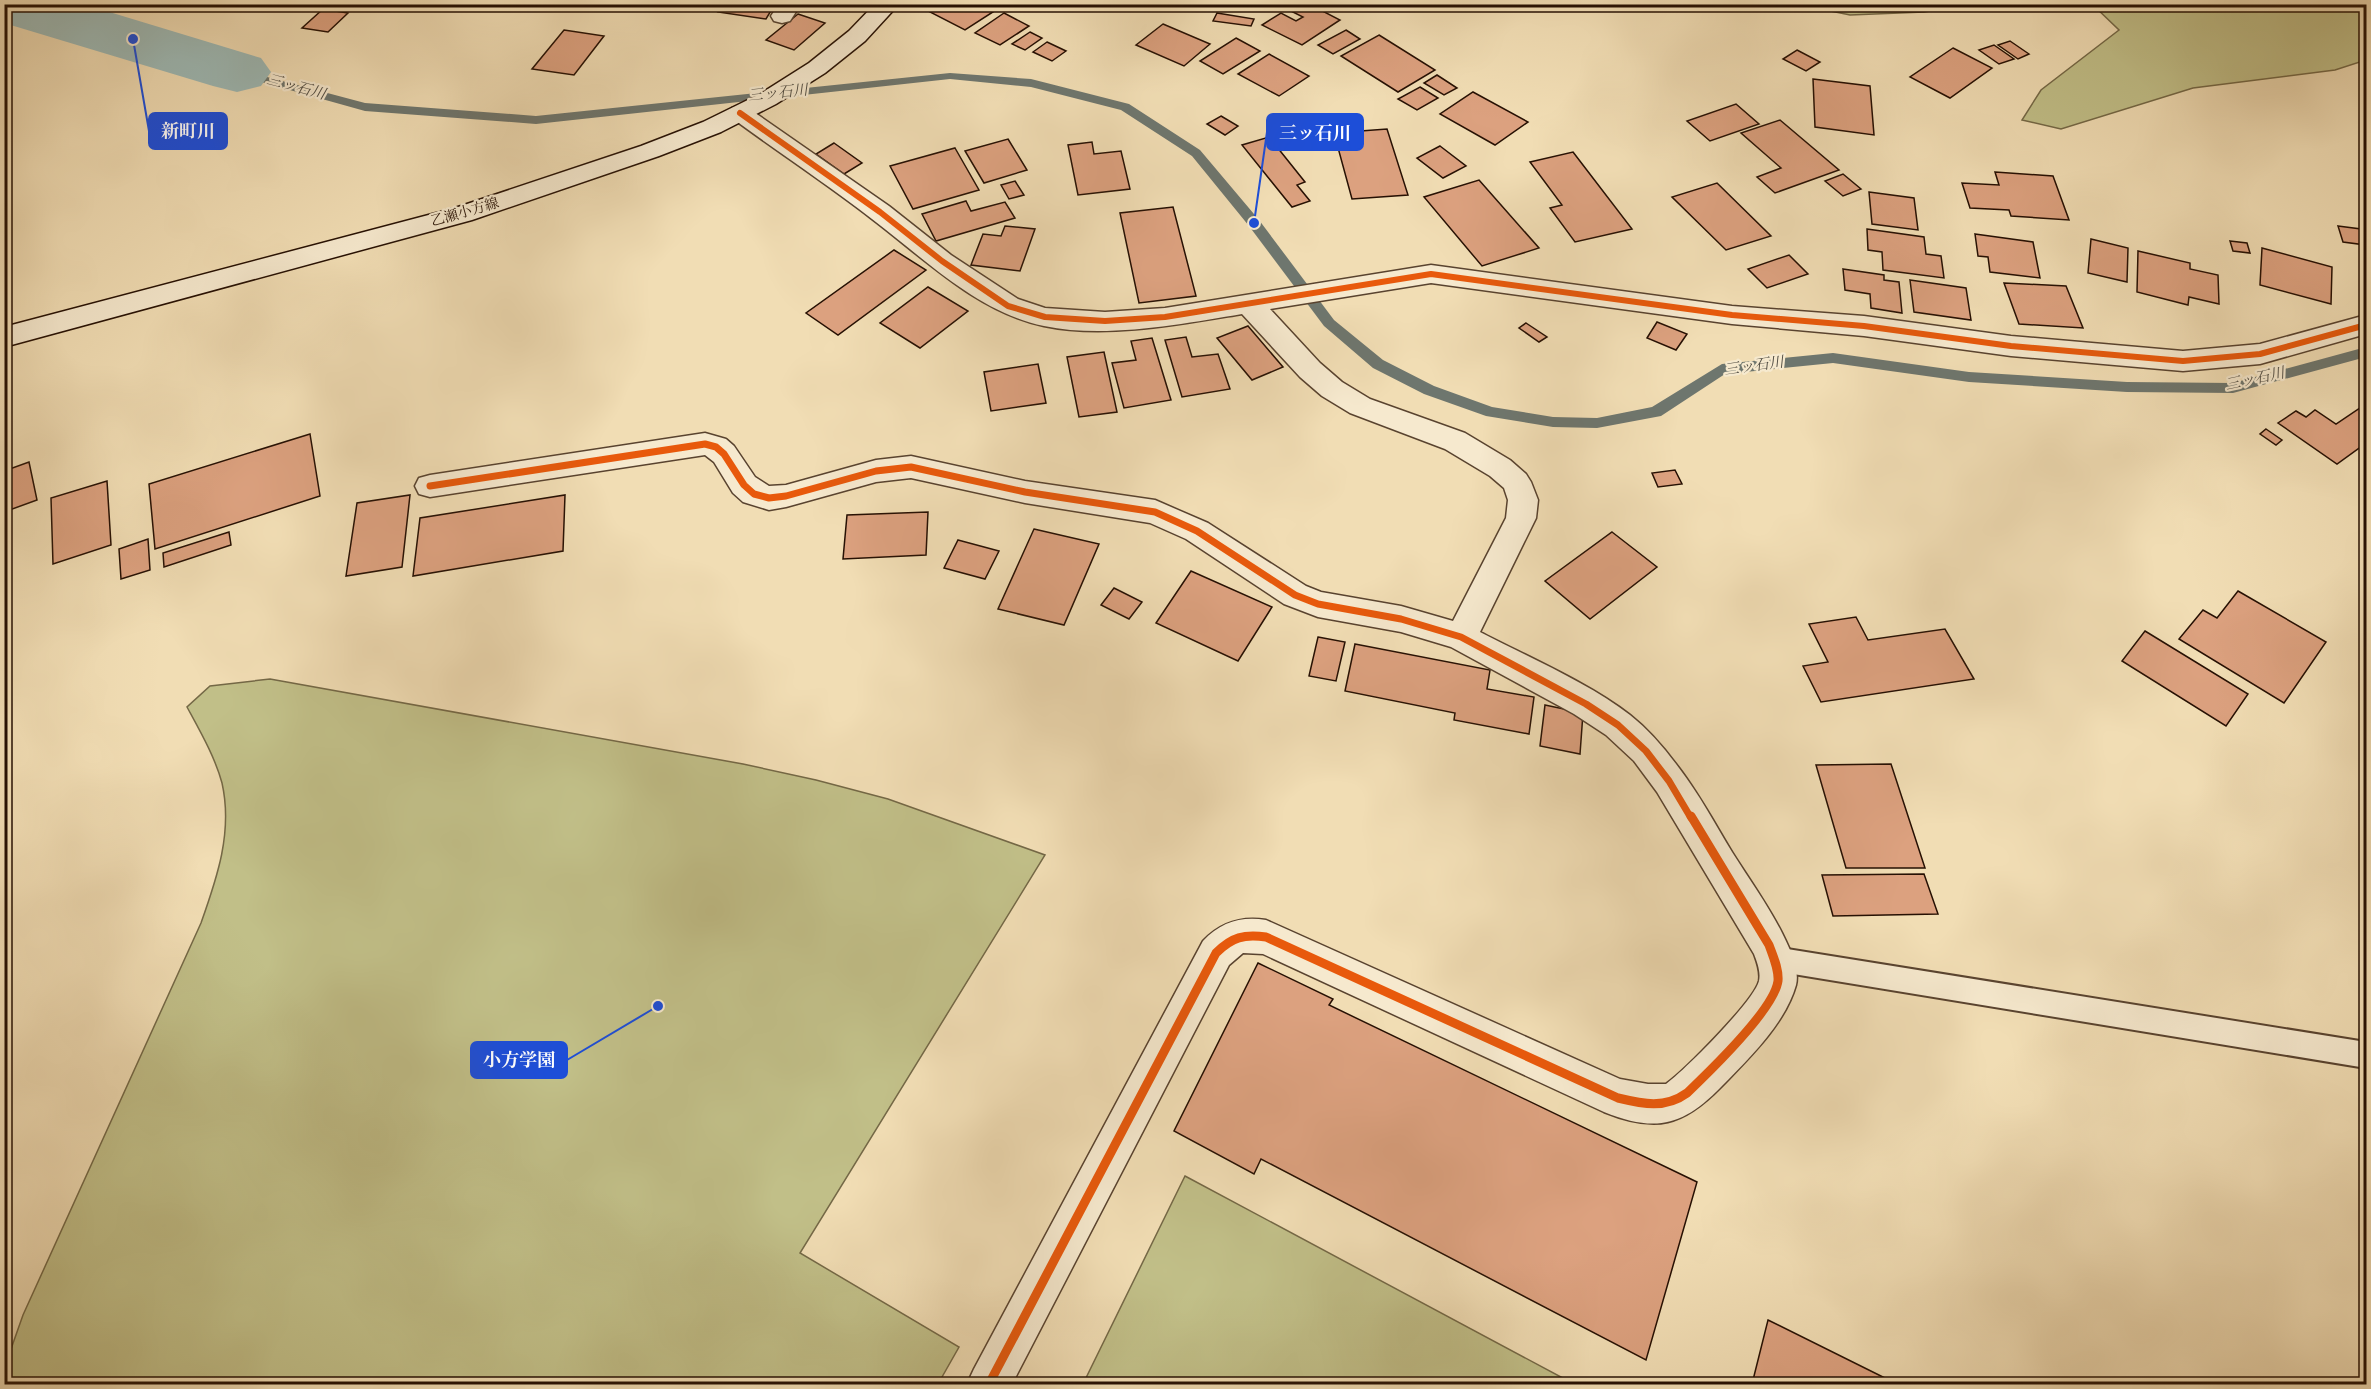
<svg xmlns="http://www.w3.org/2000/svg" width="2371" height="1389" font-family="Vollkorn,'Noto Serif JP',serif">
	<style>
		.green { fill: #c1bf88; stroke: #746846; stroke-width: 1.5 }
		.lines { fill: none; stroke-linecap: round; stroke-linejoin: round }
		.stream { fill: #6e766e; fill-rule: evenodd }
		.river { fill: #9ebab6; fill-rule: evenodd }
		.building { fill: #dca17f; stroke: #261003; stroke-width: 1.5 }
		.service-casing { stroke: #59432f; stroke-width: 4 }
		.minor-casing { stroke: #59432f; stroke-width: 3 }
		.secondary-casing { stroke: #261003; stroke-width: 3 }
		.service { fill: #f6e9ce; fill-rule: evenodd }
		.minor { fill: #f6e9ce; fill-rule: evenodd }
		.secondary { fill: #f6e9ce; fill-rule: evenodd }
		.cycleway-far2-casing { stroke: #f6e9ce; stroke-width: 9 }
		.cycleway-far1-casing { stroke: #f6e9ce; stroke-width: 10 }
		.cycleway-casing { stroke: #f6e9ce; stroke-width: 13 }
		.cycleway-far2 { stroke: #e8590c; stroke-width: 6 }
		.cycleway-far1 { stroke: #e8590c; stroke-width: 7 }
		.cycleway { stroke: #e8590c; stroke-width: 9 }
		.labels { text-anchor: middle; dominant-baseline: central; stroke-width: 4.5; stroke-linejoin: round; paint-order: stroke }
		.far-street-label { font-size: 14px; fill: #261003; stroke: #f6e9ce }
		.far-water-label { font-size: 15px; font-style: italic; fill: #504c42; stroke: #f6e9ce }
		.leader { fill: none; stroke: #1d4ed8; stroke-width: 2 }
		.callout-dot { fill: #1d4ed8; stroke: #f6e9ce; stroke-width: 2 }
		.callout { fill: #1d4ed8; stroke: #1d4ed8; stroke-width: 2 }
		.callout-label { font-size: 18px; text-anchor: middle; font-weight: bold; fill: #fff }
	</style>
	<rect width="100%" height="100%" fill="#f1ddb4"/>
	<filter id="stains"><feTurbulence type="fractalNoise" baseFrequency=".00333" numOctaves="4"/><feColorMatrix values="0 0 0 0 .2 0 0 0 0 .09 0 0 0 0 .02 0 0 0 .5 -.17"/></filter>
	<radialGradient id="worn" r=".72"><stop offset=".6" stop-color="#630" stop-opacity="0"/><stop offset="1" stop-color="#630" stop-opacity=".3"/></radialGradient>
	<g class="green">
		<path d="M1801,5V4L1967,5L1924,12L1850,15Z"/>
		<path d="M2083,5H2366V60L2335,70L2193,88L2061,129L2022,120L2041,90L2119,30L2094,6Z"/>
		<path d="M270,679L743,764L816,780L888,799L1045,855L800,1253L959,1347L938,1384H5V1366L23,1315L201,923C217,878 233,832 222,783C215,757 200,731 187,707L210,686Z"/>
		<path d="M1185,1176L1574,1384H1083Z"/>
	</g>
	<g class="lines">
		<path class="stream" d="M237,69L365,103L536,116L950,73L1031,79L1129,104L1200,150L1259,220L1334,320L1383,360L1434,386L1492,407L1553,417L1597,418L1652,407L1722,364L1833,353L1969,372L2127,382L2233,383L2366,347V357L2233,393L2127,392L1969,382L1833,363L1725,374L1661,416L1597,428L1553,427L1486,416L1424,394L1373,368L1324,326L1249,226L1192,156L1121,110L1031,87L950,79L536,124L365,111L233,74V70Z"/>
		<path class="river" d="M4,4H83L261,58L271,72L261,86L237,92L213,86L4,23Z"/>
	</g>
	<g class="building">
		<path d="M652,4H703L698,11Z"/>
		<path d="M724,4H775L766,19L718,12Z"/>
		<path d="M938,4H985L996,10L965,30L928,11Z"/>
		<path d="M1277,4H1309L1340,20L1302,45L1262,25L1281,13L1296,21L1303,17Z"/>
		<path d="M323,9L348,13L328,32L302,28Z"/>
		<path d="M1004,13L1029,26L1000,45L975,33Z"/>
		<path d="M1217,13L1254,19L1251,26L1213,21Z"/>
		<path d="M798,14L825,23L794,50L766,40Z"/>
		<path d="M1163,24L1210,44L1184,66L1136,45Z"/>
		<path d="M564,30L604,36L574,75L532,69Z"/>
		<path d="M1346,30L1360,39L1333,54L1318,45Z"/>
		<path d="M1030,32L1042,38L1025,50L1012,44Z"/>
		<path d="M1379,35L1435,70L1398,92L1341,56Z"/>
		<path d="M1236,38L1260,51L1223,74L1200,61Z"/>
		<path d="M2010,41L2029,54L2018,59L1998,45Z"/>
		<path d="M1047,42L1066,51L1052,61L1033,52Z"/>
		<path d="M1994,45L2014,59L1999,64L1979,50Z"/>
		<path d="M1953,48L1992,68L1950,98L1910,77Z"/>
		<path d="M1797,50L1820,62L1806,71L1783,59Z"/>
		<path d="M1269,54L1309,76L1279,96L1238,74Z"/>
		<path d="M1437,75L1457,88L1444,95L1424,83Z"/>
		<path d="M1813,79L1870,86L1874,135L1815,127Z"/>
		<path d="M1420,87L1438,98L1417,110L1398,99Z"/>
		<path d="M1473,92L1528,122L1495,145L1440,114Z"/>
		<path d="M1736,104L1759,124L1710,141L1687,121Z"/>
		<path d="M1221,116L1238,126L1225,135L1207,124Z"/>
		<path d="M1780,120L1839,170L1775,193L1757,177L1781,168L1741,133Z"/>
		<path d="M1387,129L1408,195L1352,199L1334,133Z"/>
		<path d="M1269,137L1305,182L1297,185L1310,201L1292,207L1242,145Z"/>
		<path d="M1008,139L1027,170L984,183L965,151Z"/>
		<path d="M1092,142L1094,154L1121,151L1130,189L1078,195L1068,145Z"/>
		<path d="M834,143L862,163L844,174L816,154Z"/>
		<path d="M1440,146L1466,166L1443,178L1417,158Z"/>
		<path d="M955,148L979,190L913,209L890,166Z"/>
		<path d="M1573,152L1632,229L1575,242L1550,208L1562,205L1530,162Z"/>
		<path d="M1995,172L2053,176L2069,220L2011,216L2009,210L1970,208L1962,183L1999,185Z"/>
		<path d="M1843,174L1861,189L1843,196L1825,181Z"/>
		<path d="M1479,180L1539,248L1482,266L1424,197Z"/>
		<path d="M1015,181L1024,195L1009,199L1001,185Z"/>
		<path d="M1717,183L1771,236L1726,250L1672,197Z"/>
		<path d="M1869,192L1914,198L1918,230L1872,224Z"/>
		<path d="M966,201L971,211L1005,202L1015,218L936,241L922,214Z"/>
		<path d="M1173,207L1196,296L1139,303L1120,213Z"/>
		<path d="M1005,226L1035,229L1020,271L971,265L983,234L1001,236Z"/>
		<path d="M2338,226L2361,229L2366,245L2343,242Z"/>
		<path d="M1867,229L1924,237L1926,254L1941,256L1944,278L1883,270L1882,252L1868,250Z"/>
		<path d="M1975,234L2033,242L2040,278L1990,272L1988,257L1978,256Z"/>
		<path d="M2091,239L2128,248L2127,282L2088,273Z"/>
		<path d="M2230,241L2247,243L2250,253L2233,251Z"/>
		<path d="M2262,248L2332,267L2331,304L2260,285Z"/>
		<path d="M894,250L926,270L838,335L806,313Z"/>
		<path d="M2138,251L2190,263V269L2218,275L2219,304L2189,297L2188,305L2137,292Z"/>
		<path d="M1789,255L1808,274L1767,288L1748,269Z"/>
		<path d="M1843,269L1884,275V280L1899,282L1902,313L1871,308L1870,294L1845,290Z"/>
		<path d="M1910,280L1966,288L1971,320L1914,312Z"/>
		<path d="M2004,283L2066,286L2083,328L2019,324Z"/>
		<path d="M928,287L968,311L920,348L880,323Z"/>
		<path d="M1657,322L1687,334L1676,350L1647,338Z"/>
		<path d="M1526,323L1547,337L1539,342L1519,328Z"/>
		<path d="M1248,326L1283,367L1252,380L1217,338Z"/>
		<path d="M1186,337L1192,357L1218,354L1230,389L1182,397L1165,340Z"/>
		<path d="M1152,338L1171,400L1124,408L1112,363L1136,360L1131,341Z"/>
		<path d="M1104,352L1117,412L1079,417L1067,357Z"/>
		<path d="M1038,364L1046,403L991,411L984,372Z"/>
		<path d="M2363,406L2366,408V443L2337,464L2278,423L2296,411L2306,417L2315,410L2336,424Z"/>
		<path d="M2266,429L2282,440L2276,445L2260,434Z"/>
		<path d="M310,434L320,496L155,549L149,484Z"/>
		<path d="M29,462L37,500L4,512V471Z"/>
		<path d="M1675,470L1682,484L1658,487L1652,473Z"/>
		<path d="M107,481L111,545L53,564L51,498Z"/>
		<path d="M410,495L402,567L346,576L357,503Z"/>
		<path d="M565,495L563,551L413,576L420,518Z"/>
		<path d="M928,512L926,555L843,559L847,515Z"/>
		<path d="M1034,529L1099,544L1064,625L998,609Z"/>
		<path d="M229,532L231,545L164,567L163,553Z"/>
		<path d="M1612,532L1657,567L1590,619L1545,581Z"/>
		<path d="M148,539L150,570L121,579L119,549Z"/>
		<path d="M958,540L999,551L985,579L944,568Z"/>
		<path d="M1191,571L1272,607L1238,661L1156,623Z"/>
		<path d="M1114,588L1142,602L1129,619L1101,605Z"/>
		<path d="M2238,591L2326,642L2284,703L2179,639L2203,610L2217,618Z"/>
		<path d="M1856,617L1868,640L1945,629L1974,679L1821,702L1803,666L1828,662L1809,624Z"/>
		<path d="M2145,631L2248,694L2226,726L2122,661Z"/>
		<path d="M1318,637L1345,642L1336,681L1309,676Z"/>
		<path d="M1355,644L1490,670L1487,689L1534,697L1529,734L1454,720L1455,713L1345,691Z"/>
		<path d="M1545,705L1583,713L1580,754L1540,746Z"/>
		<path d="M1891,764L1925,868H1846L1816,765Z"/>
		<path d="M1924,874L1938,914L1833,916L1822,875Z"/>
		<path d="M1258,963L1333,999L1329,1005L1697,1182L1646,1360L1261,1159L1254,1174L1174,1131Z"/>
		<path d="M1768,1320L1897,1384H1752Z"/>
	</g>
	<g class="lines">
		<g class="service-casing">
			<path id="service" d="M1775,947L2366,1042V1068L1775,971L1766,968L1762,959L1766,950Z"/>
		</g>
		<g class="minor-casing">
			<g id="minor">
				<path d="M779,4H801L790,21L782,23L774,21L771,16Z"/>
				<path d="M740,106L748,108L889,206L951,255L1018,299L1045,308L1105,312L1165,308L1431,265L1732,306L1864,316L2011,336L2183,351L2260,344L2366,315V334L2260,364L2183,371L2011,356L1864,336L1732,324L1431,283L1270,309L1320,363L1342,382L1370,399L1465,433L1510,460L1526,474L1531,482L1538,500L1536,518L1480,632C1526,656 1589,683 1630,715C1649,730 1665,749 1679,768C1699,794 1715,824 1732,852C1749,879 1768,905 1782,933C1789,947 1800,969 1796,985C1785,1024 1749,1058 1721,1087C1683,1126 1656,1133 1604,1112L1263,954L1243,953L1229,965L1012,1384H967L974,1369L1203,941C1221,922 1241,916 1266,920L1620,1079L1648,1084H1666C1685,1070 1754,1001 1759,981C1761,972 1757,962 1754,954L1657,792L1634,761L1606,735L1574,714L1451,647L1401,632L1318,617L1284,604L1186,539L1150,523L1025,503L911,478L876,482L786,507L769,510L743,502L733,493L714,462L705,455L430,497L419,494L415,486L419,478L430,475L705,433L726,439L734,446L755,477L769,486L786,485L876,460L911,456L1025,481L1155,500L1208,523L1306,586L1321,592L1401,606L1453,621L1506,518L1508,500L1504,488L1490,476L1445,449L1350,413L1322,396L1300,377L1242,314C1182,324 1105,339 1044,326C977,312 925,259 872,219C827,184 778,152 732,118L728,113L732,108Z"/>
			</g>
		</g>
		<g class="secondary-casing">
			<path id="secondary" d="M875,4H899L865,41L825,73L776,104L721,132L659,156L472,220L4,347V327L455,208L641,146L703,122L760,94L809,63L849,31Z"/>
		</g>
		<use href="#service" class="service"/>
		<use href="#minor" class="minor"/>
		<use href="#secondary" class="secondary"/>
		<g class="cycleway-far2-casing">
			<path id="cycleway-far2" d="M740,113L880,212L942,261L1008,306L1045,317L1105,321L1165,317L1431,274L1732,315L1864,326L2011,346L2183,361L2260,354L2366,325"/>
		</g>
		<g class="cycleway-far1-casing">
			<path id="cycleway-far1" d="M430,486L705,444L716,447L724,454L744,485L754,494L769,498L786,496L876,471L911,467L1025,492L1155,512L1197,531L1295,595L1318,604L1401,619L1461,637L1586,704L1618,725L1646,751L1669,781L1691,818"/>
		</g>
		<g class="cycleway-casing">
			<path id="cycleway" d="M989,1384L1216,953C1232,937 1244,934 1266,937L1618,1098C1643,1104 1665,1109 1687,1093C1709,1072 1774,1010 1778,981C1779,969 1773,956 1769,945L1691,816"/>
		</g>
		<use href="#cycleway-far2" class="cycleway-far2"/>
		<use href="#cycleway-far1" class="cycleway-far1"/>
		<use href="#cycleway" class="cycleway"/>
	</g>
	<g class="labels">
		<g class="far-street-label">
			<text transform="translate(465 213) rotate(-16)">乙瀬小方線</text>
		</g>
		<g class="far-water-label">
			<text transform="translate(296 88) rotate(15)">三ッ石川</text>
			<text transform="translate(778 94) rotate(-6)">三ッ石川</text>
			<text transform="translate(1754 367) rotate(-8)">三ッ石川</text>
			<text transform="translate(2255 380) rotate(-12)">三ッ石川</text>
		</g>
	</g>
	<path class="leader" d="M133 39L149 131M1254 223L1267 132M658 1006L567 1060"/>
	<g class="callout-dot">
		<circle cx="133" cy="39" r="6"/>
		<circle cx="1254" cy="223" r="6"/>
		<circle cx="658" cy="1006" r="6"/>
	</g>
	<g class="callout">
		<rect x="149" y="113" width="78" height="36" rx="6"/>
		<rect x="1267" y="114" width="96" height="36" rx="6"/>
		<rect x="471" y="1042" width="96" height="36" rx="6"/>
	</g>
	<g class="callout-label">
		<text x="188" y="137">新町川</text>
		<text x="1315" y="139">三ッ石川</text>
		<text x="519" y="1066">小方学園</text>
	</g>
	<rect width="2371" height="1389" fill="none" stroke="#f1ddb4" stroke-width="24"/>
	<rect x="6" y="6" width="2359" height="1377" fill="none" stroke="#261003" stroke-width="3"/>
	<rect x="12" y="12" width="2347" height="1365" fill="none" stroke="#261003" stroke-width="1.5"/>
	<rect width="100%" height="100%" filter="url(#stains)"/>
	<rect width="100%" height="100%" fill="url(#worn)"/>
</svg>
